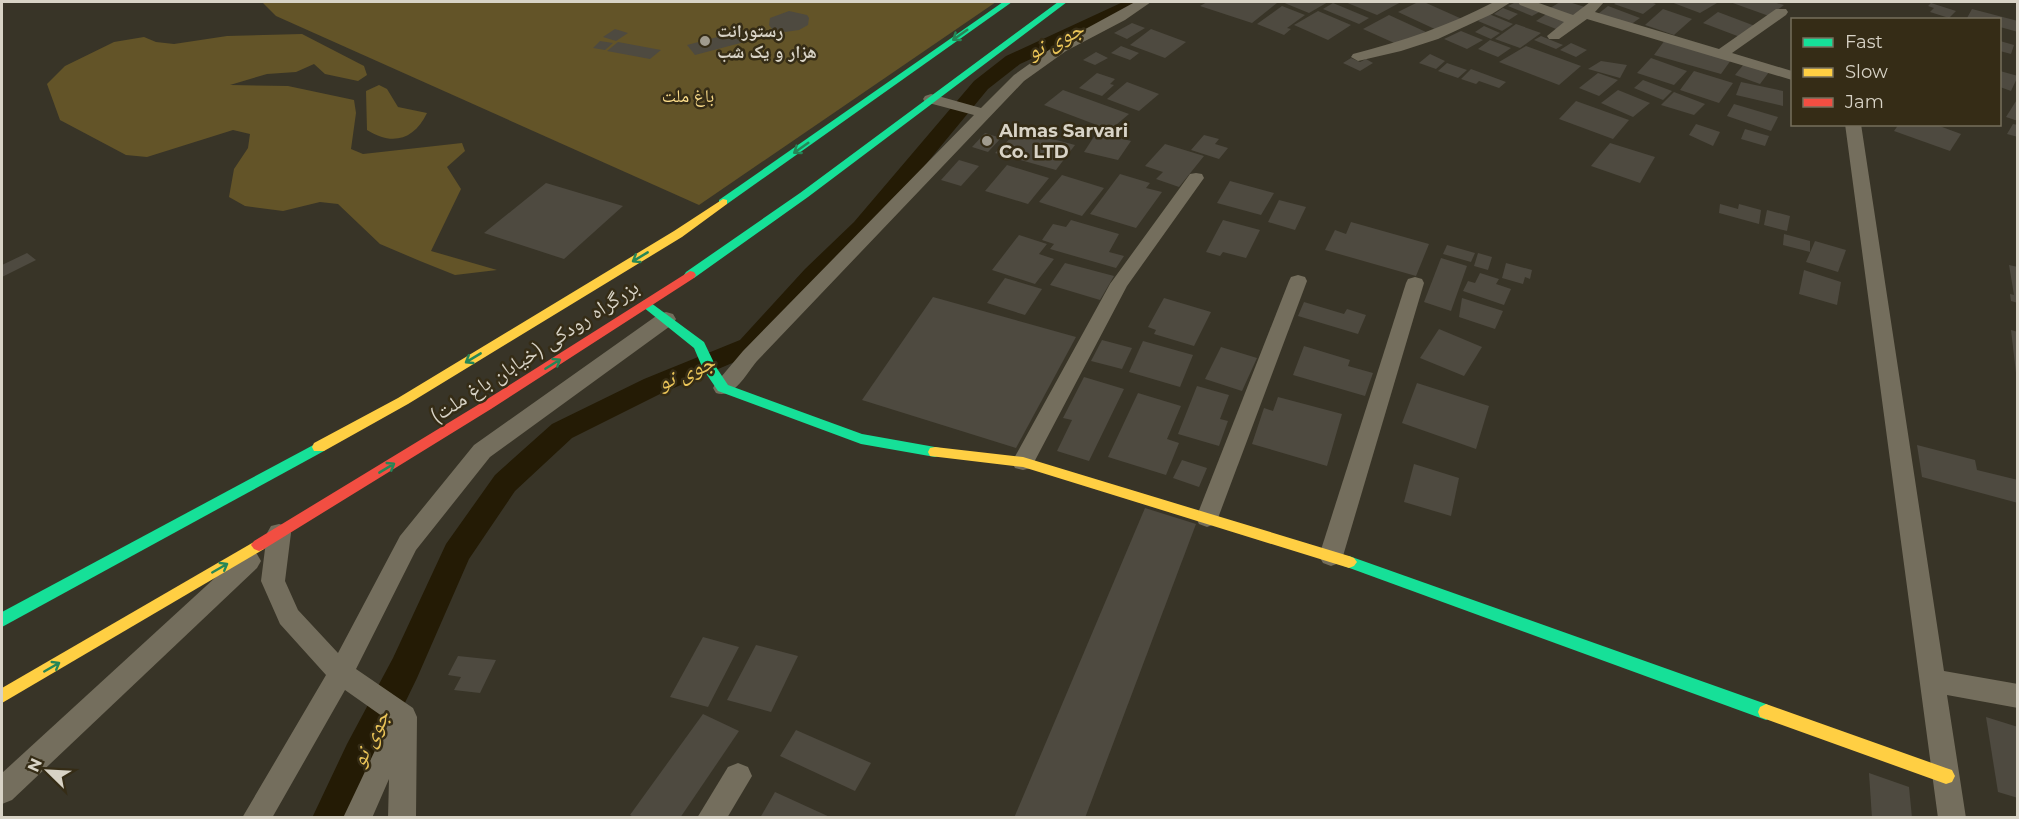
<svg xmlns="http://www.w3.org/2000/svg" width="2019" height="819" font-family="Montserrat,'Noto Naskh Arabic',sans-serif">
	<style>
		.green { fill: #635428 }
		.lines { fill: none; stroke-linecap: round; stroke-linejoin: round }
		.canal { fill: #241b05; fill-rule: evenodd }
		.building { fill: #4e4a40 }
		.street { fill: #746e5d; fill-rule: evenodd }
		.fast { fill: #16e098; fill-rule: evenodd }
		.slow { fill: #ffcf43; fill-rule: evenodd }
		.jam { fill: #f24e42; fill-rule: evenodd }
		.oneway { stroke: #268657 }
		.poi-dot { fill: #a09b8e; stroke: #352c16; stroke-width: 2 }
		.labels { text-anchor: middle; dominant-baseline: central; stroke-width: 5; stroke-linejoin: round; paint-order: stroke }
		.far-poi-label { font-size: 18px; font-weight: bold; fill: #d8d3c6; stroke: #352c16; text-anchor: start }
		.far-park-label { font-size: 18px; fill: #fadb89; stroke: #352c16 }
		.street-label { font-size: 21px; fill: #d8d3c6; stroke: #352c16 }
		.water-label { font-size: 22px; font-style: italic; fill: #ebc558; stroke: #352c16 }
	</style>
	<rect width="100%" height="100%" fill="#383427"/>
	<g class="green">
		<path d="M262,2H996L699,205L276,16Z"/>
		<path d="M302,34L364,66L367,75L358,81L325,74L314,64L296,72L267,74L230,85L288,86L354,100L356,113L351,149L363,154L462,143L465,151L447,167L461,189L431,251L497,270L455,275L420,261L380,244L338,204L320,202L283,211L245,206L229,197L234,169L248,148L250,134L233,130L147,157L126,155L60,120L47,84L65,66L114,42L144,37L156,42L174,44L227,36Z"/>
		<path d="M379,85L387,89L398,107L427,113C414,140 392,146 367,130L366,91Z"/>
	</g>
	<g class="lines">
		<path class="canal" d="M1123,2H1144L1127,15L1020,64L988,89L870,232L821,281L758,352L662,393L572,438L515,491L469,559L417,678L349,818H312L347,744L393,658L446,544L495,475L552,424L644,379L740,340L805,269L854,222L974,81L1006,56Z"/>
	</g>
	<g class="building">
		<path d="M1207,2H1271L1277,3L1252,23L1200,6Z"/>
		<path d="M1282,2H1328L1309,13Z"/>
		<path d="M1345,2H1401L1377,15Z"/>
		<path d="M1418,2H1424L1462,19L1439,31L1398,12Z"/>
		<path d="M1516,2H1522L1543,10L1532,16L1508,6Z"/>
		<path d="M1560,2H1569L1588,8L1572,20L1547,10Z"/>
		<path d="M1617,2H1650L1656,4L1643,14L1614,4Z"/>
		<path d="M1671,2H1712L1717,3L1700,13Z"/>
		<path d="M1730,2H1773L1784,5L1769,16Z"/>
		<path d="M1333,3L1369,18L1359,24L1323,9Z"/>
		<path d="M1931,3L1956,11L1949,18L1930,12L1934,8L1928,6Z"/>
		<path d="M1282,6L1305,15L1287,28L1291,29L1284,35L1257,24Z"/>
		<path d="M1608,6L1640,18L1630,25L1598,14Z"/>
		<path d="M1503,8L1518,14L1509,20L1494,14Z"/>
		<path d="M1663,9L1692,19L1674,35L1645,25Z"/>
		<path d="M1972,9L2018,21V32L2000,27V20L1967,18Z"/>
		<path d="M789,11L807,15L809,18L808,25L799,30L785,32L772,29L769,25L770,18Z"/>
		<path d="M1318,11L1351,25L1328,40L1294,25Z"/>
		<path d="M1718,12L1755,26L1740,37L1703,23Z"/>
		<path d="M1548,13L1573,22L1561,31L1536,21Z"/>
		<path d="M1489,14L1513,24L1502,31L1478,21Z"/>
		<path d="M1389,15L1426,32L1401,46L1363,29Z"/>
		<path d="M1132,23L1145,28L1127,39L1114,33Z"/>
		<path d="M1516,24L1541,33L1520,48L1495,39Z"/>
		<path d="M1484,26L1500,33L1491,39L1475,32Z"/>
		<path d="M615,29L628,33L616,41L603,37Z"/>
		<path d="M1151,29L1186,42L1165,58L1130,45Z"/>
		<path d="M744,30L752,40L695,55L687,45Z"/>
		<path d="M1461,31L1483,40L1467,49L1444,39Z"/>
		<path d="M1541,36L1563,45L1556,49L1534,40Z"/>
		<path d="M1490,40L1511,48L1498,57L1478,49Z"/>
		<path d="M1665,40L1731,60L1721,74L1654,55Z"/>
		<path d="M600,41L613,43L605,50L593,48Z"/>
		<path d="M2000,41L2014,45L2011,54L2000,51Z"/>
		<path d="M618,42L661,50L650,59L607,51Z"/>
		<path d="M1571,43L1587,50L1576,57L1560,50Z"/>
		<path d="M1121,46L1139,53L1130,60L1111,53Z"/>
		<path d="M1526,46L1581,66L1559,85L1499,62Z"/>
		<path d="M1096,52L1108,58L1095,65L1083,60Z"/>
		<path d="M1430,54L1445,61L1436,69L1419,63Z"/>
		<path d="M1351,58L1360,62L1366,59L1373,63L1360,71L1343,63Z"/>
		<path d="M1651,58L1687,71L1674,85L1637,73Z"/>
		<path d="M1601,61L1627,65L1620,78L1588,69Z"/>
		<path d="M1447,63L1467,70L1458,78L1438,71Z"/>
		<path d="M1744,64L1769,72L1760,84L1735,75Z"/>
		<path d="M1471,69L1506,82L1499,88L1479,81L1476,84L1461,79Z"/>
		<path d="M1694,71L1733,83L1719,103L1680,90Z"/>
		<path d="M2000,71L2018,76L2011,91L2000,87Z"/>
		<path d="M1097,73L1115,79L1110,84L1114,85L1102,96L1079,88Z"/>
		<path d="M1598,73L1618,80L1599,96L1579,88Z"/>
		<path d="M1643,80L1672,91L1663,100L1634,88Z"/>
		<path d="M1127,82L1159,94L1139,111L1107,99Z"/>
		<path d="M1741,82L1783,91V106L1736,95Z"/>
		<path d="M1063,90L1129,114L1110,130L1044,105Z"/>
		<path d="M1618,90L1650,103L1633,117L1601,103Z"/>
		<path d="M1674,92L1705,104L1694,115L1661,105Z"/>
		<path d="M2018,98V121L2006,117Z"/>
		<path d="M1576,101L1629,120L1613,139L1559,119Z"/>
		<path d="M1734,104L1778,117L1771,131L1727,116Z"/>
		<path d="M1696,124L1720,132L1713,146L1689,135Z"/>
		<path d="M1899,124H1934L1961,134L1950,151L1894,131Z"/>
		<path d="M2013,124L2018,125V137L2007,134Z"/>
		<path d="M1745,129L1769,136L1765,146L1741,139Z"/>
		<path d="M1019,130L1075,145L1056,170L995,153Z"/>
		<path d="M1097,132L1131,141L1118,160L1084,152Z"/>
		<path d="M985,133L1001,138L988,152L972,147Z"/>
		<path d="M1204,135L1219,139L1215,144L1228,148L1219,159L1191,150Z"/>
		<path d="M1610,143L1655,157L1640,183L1591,166Z"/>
		<path d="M1165,144L1204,156L1179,187L1156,179L1163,172L1145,166Z"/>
		<path d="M959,160L979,166L961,186L941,180Z"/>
		<path d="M1007,165L1049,178L1028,204L985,191Z"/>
		<path d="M1120,174L1150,183L1146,188L1162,192L1136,228L1090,214Z"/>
		<path d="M1062,175L1104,188L1082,216L1039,202Z"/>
		<path d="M1230,181L1274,193L1261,215L1217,203Z"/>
		<path d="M546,183L623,206L564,259L484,233Z"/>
		<path d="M1279,200L1306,207L1295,230L1268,222Z"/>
		<path d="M1720,204L1738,209L1739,204L1761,210L1759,224L1719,213Z"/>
		<path d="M1767,210L1790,216L1787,231L1764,225Z"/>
		<path d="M1071,220L1119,234L1109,252L1124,256L1116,268L1050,249L1054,244L1042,240L1053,224L1066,227Z"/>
		<path d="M1223,220L1260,230L1246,258L1223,252L1220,256L1206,252Z"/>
		<path d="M1351,222L1429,244L1416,276L1325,250L1335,230L1346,234Z"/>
		<path d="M1784,234L1810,241V252L1783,245Z"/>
		<path d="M1019,235L1047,244L1039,254L1054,259L1035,284L992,270Z"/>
		<path d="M1815,241L1846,250L1838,272L1806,262Z"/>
		<path d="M1447,245L1475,253L1471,262L1443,254Z"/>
		<path d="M27,253L36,260L2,277V265Z"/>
		<path d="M1478,253L1492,257L1488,270L1474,266Z"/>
		<path d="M1441,258L1467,266L1451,311L1424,302Z"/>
		<path d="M1065,263L1114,276L1100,300L1050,285Z"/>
		<path d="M1506,263L1532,270L1530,279L1525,277L1523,284L1502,278Z"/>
		<path d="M2009,265L2018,267V303L2011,301L2010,294L2014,295Z"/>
		<path d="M1804,270L1841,282L1837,305L1799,294Z"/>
		<path d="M1480,273L1499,279L1496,284L1511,289L1504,305L1463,291L1468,281L1475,283Z"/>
		<path d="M1005,278L1042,289L1025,315L987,303Z"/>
		<path d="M933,297L1076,337L1016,448L862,400Z"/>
		<path d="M1164,298L1211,312L1194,346L1154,334L1156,330L1148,327Z"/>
		<path d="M1462,298L1503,311L1495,329L1459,317Z"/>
		<path d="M1304,302L1344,314L1347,309L1366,315L1358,334L1298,316Z"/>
		<path d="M1439,329L1482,347L1464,376L1420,358Z"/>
		<path d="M2011,330L2018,332V373H2016Z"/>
		<path d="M1102,340L1132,348L1122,369L1091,361Z"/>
		<path d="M1143,341L1193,355L1180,387L1129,372Z"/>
		<path d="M1304,346L1350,360L1348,366L1373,373L1365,396L1293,375Z"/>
		<path d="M1221,347L1257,358L1242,391L1205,379Z"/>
		<path d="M1084,377L1124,389L1089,461L1057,451L1072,420L1063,418Z"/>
		<path d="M1417,383L1489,406L1476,449L1402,423Z"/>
		<path d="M1197,386L1229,395L1220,419L1228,421L1219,446L1178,434Z"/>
		<path d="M1138,393L1181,406L1167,439L1179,443L1166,475L1108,457Z"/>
		<path d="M1278,397L1342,414L1327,466L1252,444L1264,408L1273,411Z"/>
		<path d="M1917,445L1975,460L1977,470L2018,480V503L1922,477Z"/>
		<path d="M1182,460L1207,468L1199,487L1173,478Z"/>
		<path d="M1414,464L1459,478L1451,516L1404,502Z"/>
		<path d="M1145,508L1196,524L1085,818H1014Z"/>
		<path d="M703,637L739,647L708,707L670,697Z"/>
		<path d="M756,645L798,656L771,712L727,700Z"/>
		<path d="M458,656L496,660L480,693L454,690L461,677L448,675Z"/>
		<path d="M703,714L739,731L680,818H635L630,815Z"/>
		<path d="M1986,717L2018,727V798L1998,792Z"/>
		<path d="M796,730L871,763L855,791L780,756Z"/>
		<path d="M1869,773L1909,787L1912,818H1872Z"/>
		<path d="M775,792L832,818H760Z"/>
	</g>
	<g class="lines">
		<g class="street">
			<path d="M1135,2H1151L1125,20L1066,51L1024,81L757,361C746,374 734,399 716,393L713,388L716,383L743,351L974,115L925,102L923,99L925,96L931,94L981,108L1014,75L1056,45Z"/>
			<path d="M1494,2H1511L1492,14L1438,39L1401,51L1358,61L1351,57L1353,54C1403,41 1448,26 1494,2Z"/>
			<path d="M1518,2H1536L1573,15L1590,2H1604L1595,12L1719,49L1776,9H1786L1788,12L1786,15L1732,53L1792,71V80L1587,19L1559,39H1549L1547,36L1564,22L1520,5Z"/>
			<path d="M1845,124H1861L1944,671L2018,684V708L1947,695L1966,818H1938Z"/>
			<path d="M1196,173L1202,174L1204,178L1127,286L1031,468L1023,470L1015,468L1012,462L1110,284L1190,174Z"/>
			<path d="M1298,275L1305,277L1307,281L1218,518L1215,524L1207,527L1199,524L1196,518L1289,281L1291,277Z"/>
			<path d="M1415,277L1422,279L1424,283L1343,556L1339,563L1331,566L1323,563L1319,556L1406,283L1408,279Z"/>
			<path d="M666,312L673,314L676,319L673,324L490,457L416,550L356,669L413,708L417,717L416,818H388L389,779L372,818H343L389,721L345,690L272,818H242L326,675L280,624L261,581L267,533L271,526L279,524L287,526L291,533L285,581L298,610L338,653L400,536L474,445L659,314Z"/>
			<path d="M249,551L257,554L261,561L257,568L12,800L2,804V773L241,554Z"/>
			<path d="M738,763L748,767L752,776L727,818H697L728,767Z"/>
		</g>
		<g class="fast">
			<path d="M1003,2H1012L727,204H719V200Z"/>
			<path d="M1058,2H1067L808,197L694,278H686L684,275L686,272L800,193Z"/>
			<path d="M647,300L704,342L716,367L728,385L862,434L935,447L940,448L942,452L940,456L935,457L861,444L718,391L703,369L694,348L643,307L641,304L643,301Z"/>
			<path d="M319,442L324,443L326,447L324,451L2,627V612Z"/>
			<path d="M1349,556L1766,704L1772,707L1774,712L1772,717L1766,720L1344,566L1341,562L1344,558Z"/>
		</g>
		<g class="slow">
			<path d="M723,199L727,200V204L682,237L408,404L324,451H314L312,447L314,443L398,398L674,231Z"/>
			<path d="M935,447L1023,457L1349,556L1354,558L1357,562L1354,566L1349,568L1023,467L930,456L928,452L930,448Z"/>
			<path d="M259,539L264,541L267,545L264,549L2,703V688Z"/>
			<path d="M1766,704L1946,768L1952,770L1955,776L1952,782L1946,784L1760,717L1758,712L1760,707Z"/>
		</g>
		<path class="jam" d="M690,271L694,272L696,275L694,278L491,409L264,549L259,551L254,549L251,545L254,541L481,403Z"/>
	</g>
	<defs><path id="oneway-shaft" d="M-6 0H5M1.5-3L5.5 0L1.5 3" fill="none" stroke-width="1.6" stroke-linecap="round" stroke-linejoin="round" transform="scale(1.5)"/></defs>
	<g class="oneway">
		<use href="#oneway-shaft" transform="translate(960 35) rotate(145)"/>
		<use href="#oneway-shaft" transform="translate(801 148) rotate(145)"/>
		<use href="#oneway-shaft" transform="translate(640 257) rotate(149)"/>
		<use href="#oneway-shaft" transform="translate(473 358) rotate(149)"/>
		<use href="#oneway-shaft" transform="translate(553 364) rotate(-32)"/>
		<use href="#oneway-shaft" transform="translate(387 468) rotate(-31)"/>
		<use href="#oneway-shaft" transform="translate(220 568) rotate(-30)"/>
		<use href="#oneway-shaft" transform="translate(52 667) rotate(-30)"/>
	</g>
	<g class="poi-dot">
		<circle cx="705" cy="41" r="6"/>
		<circle cx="987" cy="141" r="6"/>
	</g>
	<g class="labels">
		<g class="far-poi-label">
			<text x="717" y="31">رستورانت<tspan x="717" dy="21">هزار و یک شب</tspan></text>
			<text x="999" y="131">Almas Sarvari<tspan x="999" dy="21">Co. LTD</tspan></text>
		</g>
		<g class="far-park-label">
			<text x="688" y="96">باغ ملت</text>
		</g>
		<g class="street-label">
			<text transform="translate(534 351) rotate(-33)">بزرگراه رودکی (خیابان باغ ملت)</text>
		</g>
		<g class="water-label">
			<text transform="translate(1055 40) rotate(-26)">جوی نو</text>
			<text transform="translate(686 372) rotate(-23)">جوی نو</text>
			<text transform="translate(370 738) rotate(-63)">جوی نو</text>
		</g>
	</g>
	<rect width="2019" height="819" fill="none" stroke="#d8d3c6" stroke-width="6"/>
	<rect x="1791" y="18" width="210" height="108" fill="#352c16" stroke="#766f5c" stroke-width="1.5"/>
	<rect x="1803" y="38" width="30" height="9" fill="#16e098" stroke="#766f5c" stroke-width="1.5"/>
	<text x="1845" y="48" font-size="18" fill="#d8d3c6">Fast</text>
	<rect x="1803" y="68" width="30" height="9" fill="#ffcf43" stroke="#766f5c" stroke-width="1.5"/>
	<text x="1845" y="78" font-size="18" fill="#d8d3c6">Slow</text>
	<rect x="1803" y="98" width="30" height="9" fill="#f24e42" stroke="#766f5c" stroke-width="1.5"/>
	<text x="1845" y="108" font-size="18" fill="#d8d3c6">Jam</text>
	<g transform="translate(48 771) rotate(294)" stroke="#352c16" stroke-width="4.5" paint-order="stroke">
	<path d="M0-4.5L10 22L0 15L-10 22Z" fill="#d8d3c6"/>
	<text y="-9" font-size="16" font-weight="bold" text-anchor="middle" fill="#d8d3c6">N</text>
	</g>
</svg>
